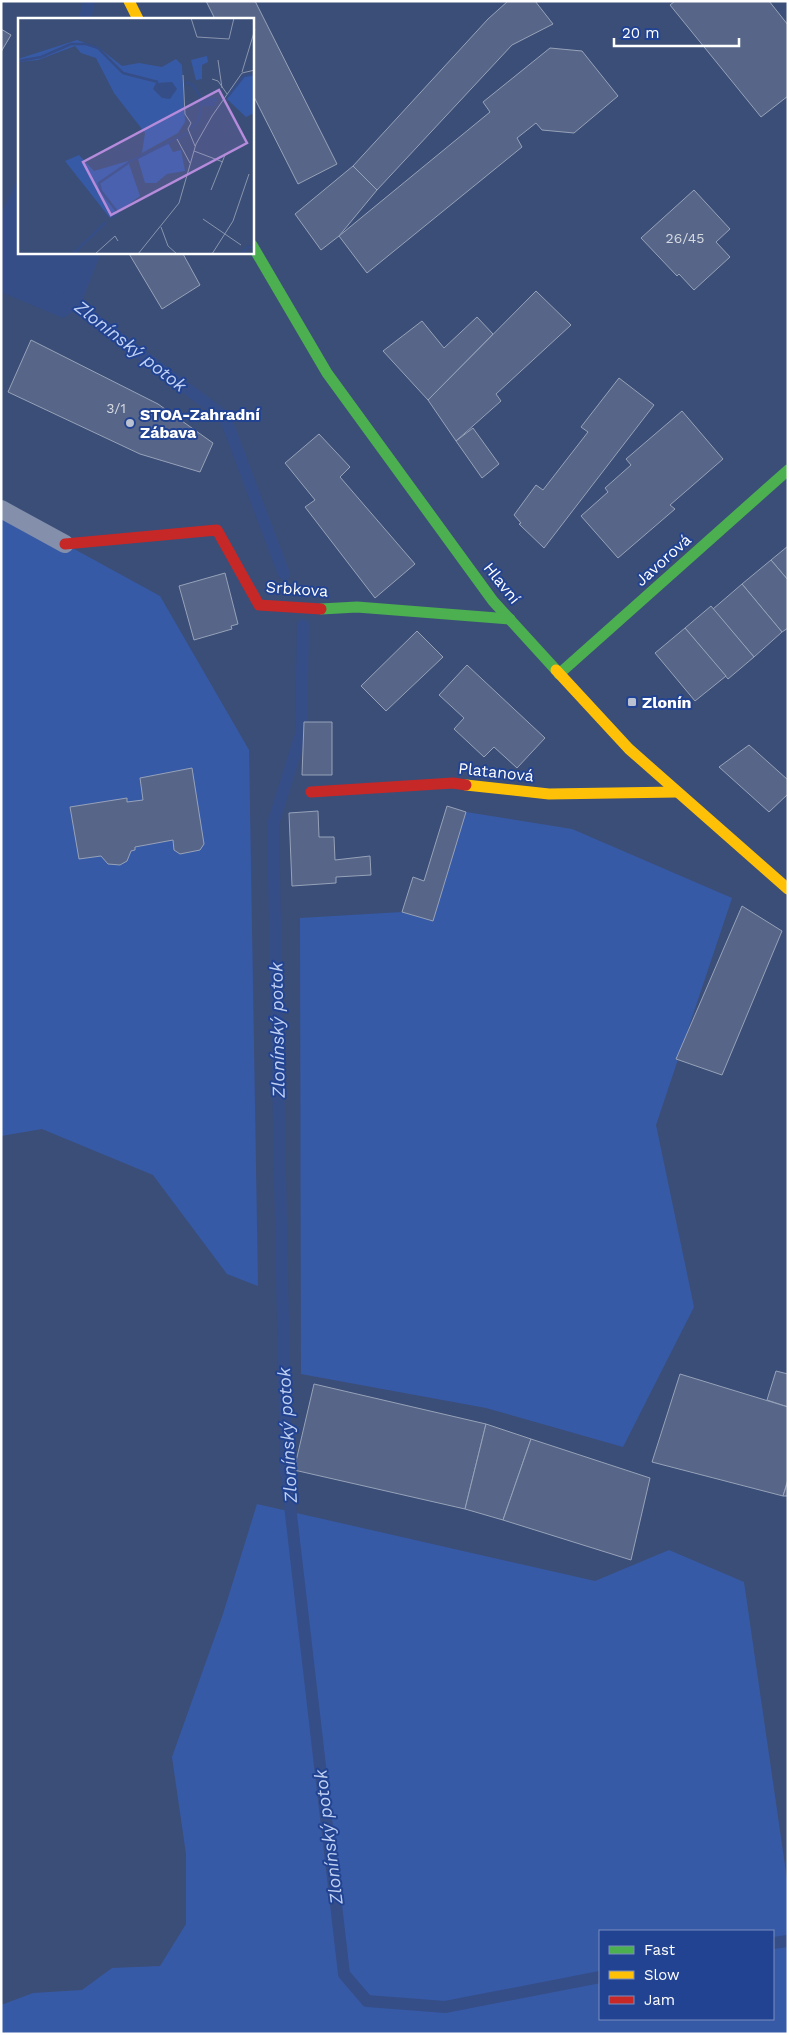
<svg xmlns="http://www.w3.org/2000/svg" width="789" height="2035" font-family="'Work Sans',sans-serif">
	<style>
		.green { fill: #375aa7; fill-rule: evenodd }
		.water { fill: #364e87 }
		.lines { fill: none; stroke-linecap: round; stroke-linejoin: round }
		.stream { stroke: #364e87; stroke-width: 12 }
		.building { fill: #576688; stroke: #97a2b9 }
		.lane { stroke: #838fab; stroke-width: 18 }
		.fast { stroke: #4caf50; stroke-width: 11 }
		.slow { stroke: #ffc107; stroke-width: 11 }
		.jam { stroke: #c62828; stroke-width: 11 }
		.poi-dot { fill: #bac1d0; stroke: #224391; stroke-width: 2 }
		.labels { text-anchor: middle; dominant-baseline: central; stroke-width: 4; stroke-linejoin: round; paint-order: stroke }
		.number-label { font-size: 14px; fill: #d5d9e1 }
		.poi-label { font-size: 16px; font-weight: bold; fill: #fff; stroke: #224391; text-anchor: start }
		.street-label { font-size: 16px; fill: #fff; stroke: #224391 }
		.water-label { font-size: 18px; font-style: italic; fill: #bfd0f3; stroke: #224391 }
		.inset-river { fill: none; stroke: #364e87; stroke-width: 2.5 }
		.inset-road { fill: none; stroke: #8995ae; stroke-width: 1 }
		.view { fill: #b68bdc; fill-opacity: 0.15; stroke: #b68bdc; stroke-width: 2.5 }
		.inset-edge { fill: none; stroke: #fff; stroke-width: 2.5 }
	</style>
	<rect width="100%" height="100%" fill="#3b4e78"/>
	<g class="green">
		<path d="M1,509L160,596L249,750L258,1286L227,1274L153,1175L42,1129L1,1136Z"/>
		<path d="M466,812L572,829L732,898L656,1125L694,1307L623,1447L486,1408L301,1374L300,918L402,912L433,921Z"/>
		<path d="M257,1504L595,1581L669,1550L744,1582L788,1886V2034H1V2005L33,1993L82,1990L112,1968L160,1966L186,1924V1854L172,1757L223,1614ZM773,1931V2019H600V1931Z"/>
	</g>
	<path class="water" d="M19,176V252L101,253L79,308L63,318L1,292V215Z"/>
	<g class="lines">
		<g class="stream">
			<path d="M85,19L89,1"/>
			<path d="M68,296L79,308L225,417L284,574"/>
			<path d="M303,625L301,734L273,824L286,1471L344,1974L367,2001L445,2007L600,1977"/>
			<path d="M773,1943L788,1941"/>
		</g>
	</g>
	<g class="building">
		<path d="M206,1H255L337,164L298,184L252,93V19H215Z"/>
		<path d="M508,1H535L553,24L512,45L377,190L353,166L488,19Z"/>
		<path d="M675,1H769L788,25V96L761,117L670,5Z"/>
		<path d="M1,29L11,35L1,52Z"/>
		<path d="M550,48L582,51L618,96L574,133L542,130L536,123L517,138L522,147L367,273L339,236L490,112L483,102Z"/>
		<path d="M353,166L377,190L339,236L321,250L295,214Z"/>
		<path d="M694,190L730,229L716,242L730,257L694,290L679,274L677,276L641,238Z"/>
		<path d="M128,252H182L200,285L162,309Z"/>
		<path d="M536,291L571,325L496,394L501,401L456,441L428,400Z"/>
		<path d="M477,317L493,334L428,400L383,351L422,321L444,348Z"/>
		<path d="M31,340L158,404L213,443L200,472L140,454L8,392Z"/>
		<path d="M619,378L654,405L544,548L519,524L521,523L514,515L536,485L543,490L588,432L581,427Z"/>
		<path d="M682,411L723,459L670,505L675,509L618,558L581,516L608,492L605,488L631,465L626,459Z"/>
		<path d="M473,428L499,464L482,478L456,441Z"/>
		<path d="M319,434L350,467L340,477L415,564L375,598L305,507L315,500L285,463Z"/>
		<path d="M788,546V580L771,560Z"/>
		<path d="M771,560L788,580V628L782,632L742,584Z"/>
		<path d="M225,573L238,624L231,626L232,629L194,640L179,586Z"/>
		<path d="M742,584L782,632L754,657L713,609Z"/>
		<path d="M711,606L754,657L728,679L685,628Z"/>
		<path d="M685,628L726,676L695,701L655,653Z"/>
		<path d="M417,631L443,657L386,711L361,686Z"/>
		<path d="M467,665L545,738L517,768L494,747L484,757L454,729L464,718L439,695Z"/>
		<path d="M304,722H332V775H302Z"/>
		<path d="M749,745L788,780V794L769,812L719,767Z"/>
		<path d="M192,768L204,844L200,850L180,854L174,850L173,840L135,847V850L131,851L127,861L120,865L108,864L101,856L79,859L70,807L127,798V802L143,800L140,778Z"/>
		<path d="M447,806L466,812L433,921L402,912L413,877L424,881Z"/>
		<path d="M318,811L319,837H334L335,860L370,856L371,875L336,877V883L292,886L289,813Z"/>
		<path d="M742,906L782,931L722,1075L676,1059Z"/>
		<path d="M776,1371L788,1374V1407L767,1400Z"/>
		<path d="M680,1374L788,1407V1479L783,1496L652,1462Z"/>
		<path d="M314,1384L486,1424L465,1509L294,1470Z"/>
		<path d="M486,1424L531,1439L503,1520L465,1509Z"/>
		<path d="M531,1439L650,1478L631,1560L503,1520Z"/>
		<path d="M788,1481V1496H783Z"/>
	</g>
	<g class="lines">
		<path class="lane" d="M1,509L65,544"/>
		<g class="fast">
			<path d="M252,245L327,373L493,601L556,670"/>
			<path d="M321,609L357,607L510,619"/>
			<path d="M559,674L788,470"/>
		</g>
		<g class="slow">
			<path d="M129,1L138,19"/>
			<path d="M556,670L629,749L788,889"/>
			<path d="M466,785L549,794L677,792"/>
		</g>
		<g class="jam">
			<path d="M65,544L217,530L259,605L321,609"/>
			<path d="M311,792L453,783L466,785"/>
		</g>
	</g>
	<g class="poi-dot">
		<circle cx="130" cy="423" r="5"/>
		<rect x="627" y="697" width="10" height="10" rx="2.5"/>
	</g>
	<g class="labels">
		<g class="number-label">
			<text x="685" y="238">26/45</text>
			<text x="116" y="408">3/1</text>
		</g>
		<g class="poi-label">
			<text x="140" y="414">STOA-Zahradní<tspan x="140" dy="18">Zábava</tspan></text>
			<text x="642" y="702">Zlonín</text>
		</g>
		<g class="street-label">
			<text transform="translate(663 560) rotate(-42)">Javorová</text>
			<text transform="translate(502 583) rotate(51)">Hlavní</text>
			<text transform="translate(297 589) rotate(4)">Srbkova</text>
			<text transform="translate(496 772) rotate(6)">Platanová</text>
		</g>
		<g class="water-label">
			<text transform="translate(131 346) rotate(38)">Zlonínský potok</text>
			<text transform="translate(277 1030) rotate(-91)">Zlonínský potok</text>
			<text transform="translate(287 1435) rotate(-93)">Zlonínský potok</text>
			<text transform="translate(328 1837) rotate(-97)">Zlonínský potok</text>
		</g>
	</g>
	<g transform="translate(18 18)">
		<rect width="236" height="236" fill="#3b4e78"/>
		<path d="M59,22L81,30L104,48L121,45L144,49L158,41L164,47L167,104L160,115L124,135L127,115L96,75L78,40L63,35L57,28L20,42L0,44V41ZM189,38L190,44L184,47V61L178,62L173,42ZM236,57V95L228,99L209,81L226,58ZM150,125L155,134L163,132L167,153L149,156L138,165H127L120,141ZM61,137L76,153L110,143L122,178L92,200L47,143Z" fill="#375aa7"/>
		<path d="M154,64L159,71L152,81L144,80L135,71L138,65ZM200,79L197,88H182L181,80Z" fill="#364e87"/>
		<path class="inset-river" d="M0,43L23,39L53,26H68L80,30L105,55L140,64M167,64L175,67L183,80M210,78L226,58L237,56M173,111L181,102L183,88M94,199L100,195L83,173L81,165L113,143L170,115M55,236L88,204M223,236L230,229H237"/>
		<path class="inset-road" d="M173,0L179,19L211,21L216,0M200,42L204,70M224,54L237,11M165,57L167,96L173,105L170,111L177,128M194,61L200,63L209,76M159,121L172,145M176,133L205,144M193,172L207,137M185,201L223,227M143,209L150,228L159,236M77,236L97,218L100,223M120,236L161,185L178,126L194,98L224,55L237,52M194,236L215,203L231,156"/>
		<path class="view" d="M201,72L229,125L93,197L65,144Z"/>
		<rect width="236" height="236" class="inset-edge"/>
	</g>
	<rect width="789" height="2035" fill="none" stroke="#ffffff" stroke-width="5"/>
	<rect x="599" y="1930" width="175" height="90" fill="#224391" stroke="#7a8ebd"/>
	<rect x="609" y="1946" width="25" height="8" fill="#4caf50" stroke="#7a8ebd"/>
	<text x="644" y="1955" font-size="15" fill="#ffffff">Fast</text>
	<rect x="609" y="1971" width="25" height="8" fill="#ffc107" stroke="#7a8ebd"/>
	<text x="644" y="1980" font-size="15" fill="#ffffff">Slow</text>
	<rect x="609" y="1996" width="25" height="8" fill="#c62828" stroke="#7a8ebd"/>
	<text x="644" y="2005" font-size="15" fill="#ffffff">Jam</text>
	<path d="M614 38v8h125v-8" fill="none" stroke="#ffffff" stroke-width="2.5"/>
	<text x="622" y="38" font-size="15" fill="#ffffff" stroke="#224391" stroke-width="4" paint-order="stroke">20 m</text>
</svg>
